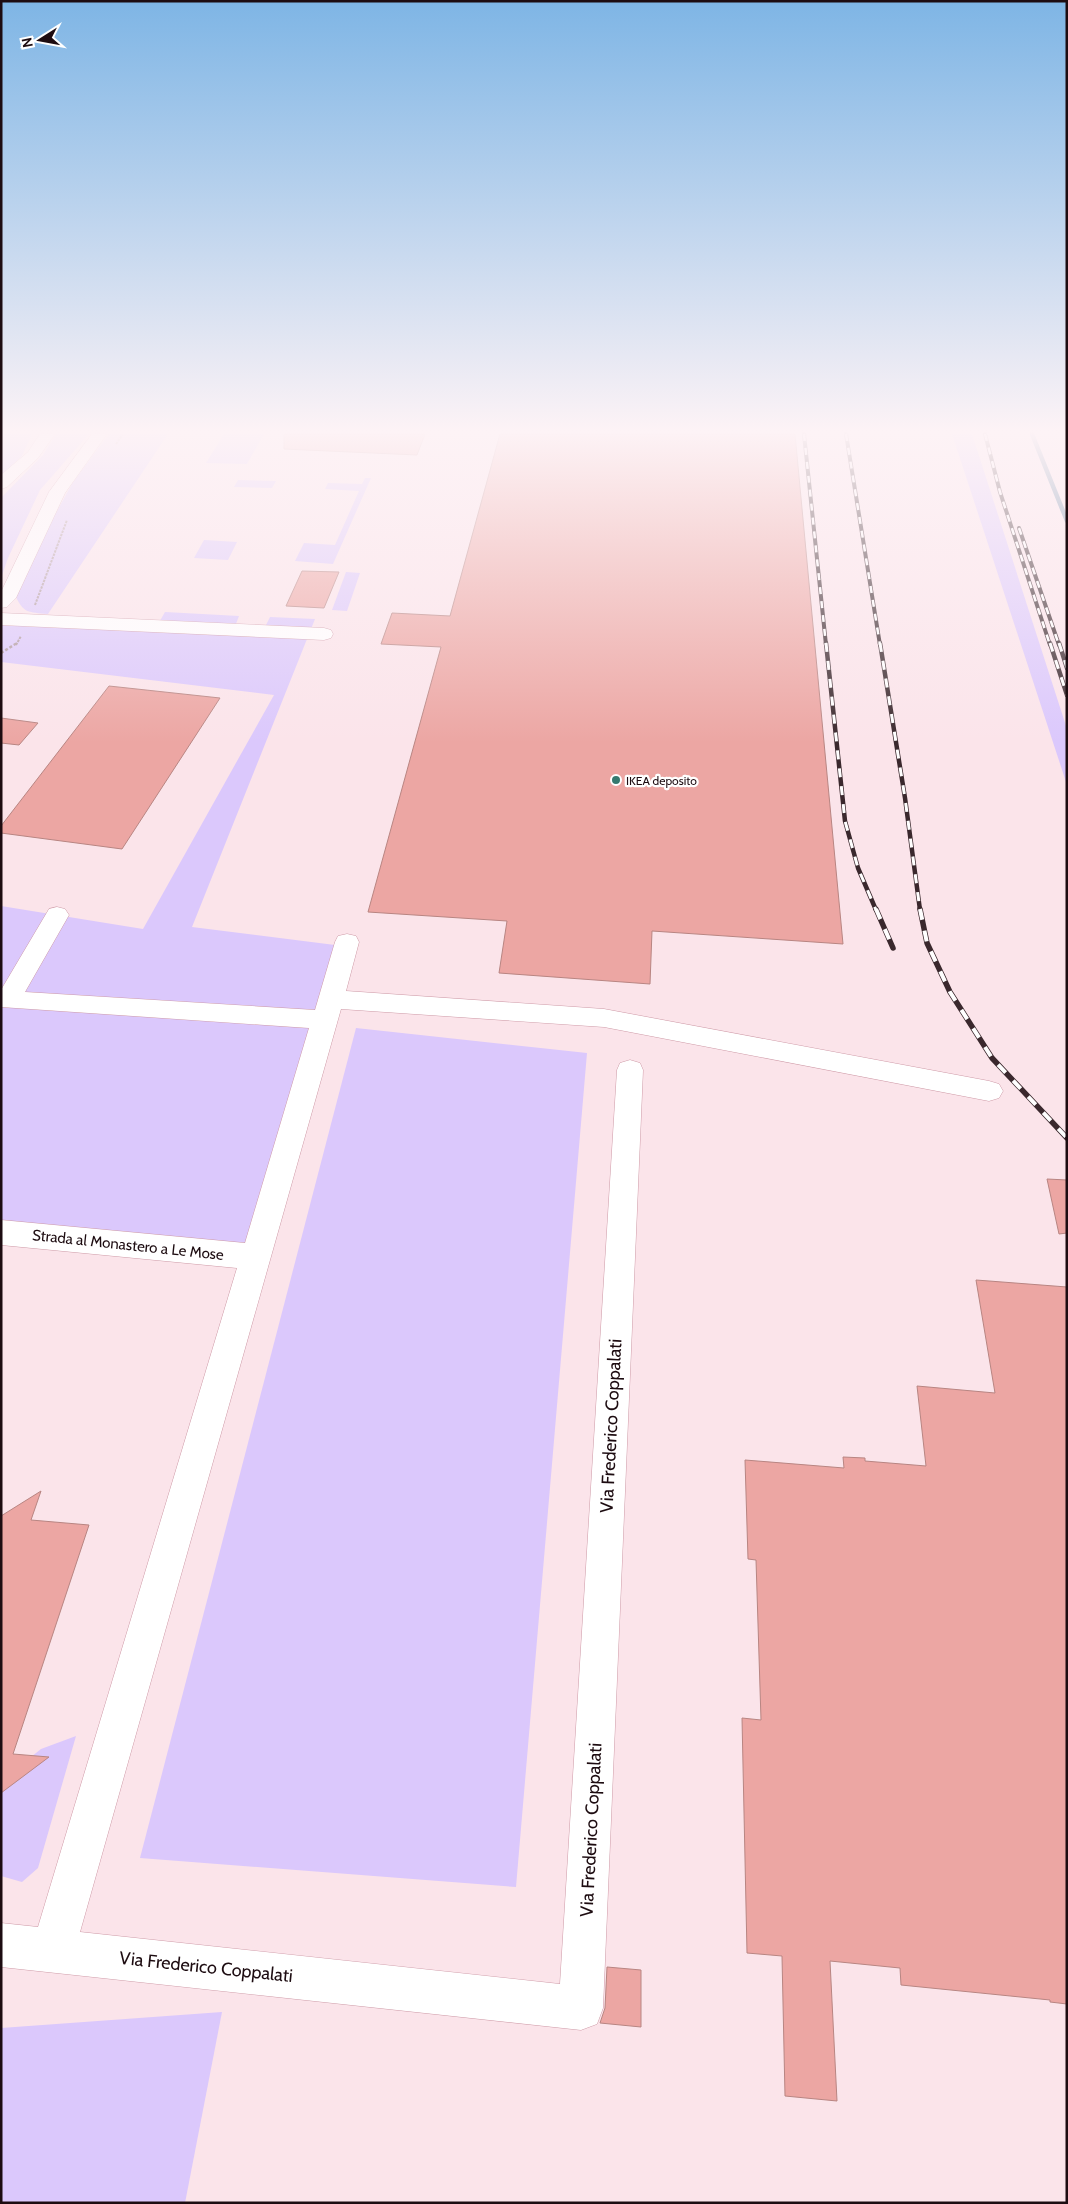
<svg xmlns="http://www.w3.org/2000/svg" width="1068" height="2204" font-family="Cabin,sans-serif">
	<style>
		.green { fill: #dbc8fc }
		.lines { fill: none; stroke-linecap: round; stroke-linejoin: round }
		.stream { stroke: #6284a2; stroke-width: 4.5 }
		.building { fill: #eca6a3; stroke: #b88582 }
		.minor-casing { stroke: #ce9aa7; stroke-width: 1 }
		.major-casing { stroke: #ce9aa7; stroke-width: 1 }
		.path-far1 { stroke: #ad989d; stroke-width: 2; stroke-dasharray: 2.5 1; stroke-linecap: butt }
		.path { stroke: #ad989d; stroke-width: 2.5; stroke-dasharray: 3 2; stroke-linecap: butt }
		.minor { fill: #fff; fill-rule: evenodd }
		.major { fill: #fff; fill-rule: evenodd }
		.rail-far2-casing { stroke: #3a282d; stroke-width: 4 }
		.rail-far1-casing { stroke: #3a282d; stroke-width: 4.5 }
		.rail-casing { stroke: #3a282d; stroke-width: 5.5 }
		.rail-far2 { stroke: #fff; stroke-width: 2.5; stroke-dasharray: 7; stroke-linecap: butt }
		.rail-far1 { stroke: #fff; stroke-width: 3; stroke-dasharray: 9; stroke-linecap: butt }
		.rail { stroke: #fff; stroke-width: 4; stroke-dasharray: 11; stroke-linecap: butt }
		.poi-dot { fill: #34796f; stroke: #fff; stroke-width: 2 }
		.labels { text-anchor: middle; dominant-baseline: central; stroke-width: 4.5; stroke-linejoin: round; paint-order: stroke }
		.far-poi-label { font-size: 12px; fill: #1d0c11; stroke: #fff; text-anchor: start }
		.street-label { font-size: 15px; fill: #1d0c11; stroke: #fff }
		.near-street-label { font-size: 18px; fill: #1d0c11; stroke: #fff }
	</style>
	<rect width="100%" height="100%" fill="#fbe4ea"/>
	<g class="green">
		<path d="M5,434H32L22,456L1,476V440Z"/>
		<path d="M56,434H89L40,490L8,558L1,578V498L43,455Z"/>
		<path d="M109,434H168L48,614C28,612 24,614 15,595L40,542L73,482Z"/>
		<path d="M224,434H264L247,464L206,463Z"/>
		<path d="M952,434H972L1067,729V785Z"/>
		<path d="M365,478H371L333,564L295,561L304,543L335,545L359,491L325,489L328,483L362,484Z"/>
		<path d="M238,480L276,481L272,488L234,487Z"/>
		<path d="M204,540H205L237,542L228,560L194,558Z"/>
		<path d="M346,572L360,573L347,611L332,610Z"/>
		<path d="M165,612L239,616L234,629L263,631L270,617L315,619L192,927L335,945L258,1250L1,1225V906L143,929L274,695L1,662V622L157,626Z"/>
		<path d="M356,1028L587,1053L516,1887L140,1858Z"/>
		<path d="M76,1736L38,1868L22,1882L1,1876V1781L41,1749Z"/>
		<path d="M222,2012L185,2203H1V2028Z"/>
	</g>
	<g class="lines">
		<path class="stream" d="M1032,434L1067,521"/>
	</g>
	<g class="building">
		<path d="M284,434H425L417,455L284,449Z"/>
		<path d="M500,434H795L843,944L652,931L650,984L499,973L507,921L368,912L441,647L381,644L392,613L450,616Z"/>
		<path d="M302,571L339,572L324,608L286,606Z"/>
		<path d="M109,686L220,698L122,849L1,833V826Z"/>
		<path d="M1,718L38,723L19,745L1,743Z"/>
		<path d="M1047,1179L1067,1180V1233L1059,1234Z"/>
		<path d="M976,1280L1067,1287V2004L1050,2002V2000L901,1985L900,1968L830,1961L837,2101L785,2096L782,1956L747,1953L742,1718L761,1720L756,1560L748,1559L745,1460L844,1468L843,1457L865,1458V1461L926,1466L917,1386L995,1393Z"/>
		<path d="M41,1491L31,1520L89,1525L13,1754L49,1757L1,1793V1516Z"/>
		<path d="M607,1967L641,1970V2027L600,2023L605,2008Z"/>
	</g>
	<g class="lines">
		<g class="minor-casing">
			<g id="minor">
				<path d="M92,434H107L65,493L16,598L7,607L1,608V592L49,492Z"/>
				<path d="M1,613L324,628L331,630L333,634L331,638L324,640L1,625Z"/>
				<path d="M57,907L65,909L69,915L25,992L315,1010L335,942L338,936L347,934L356,936L359,942L346,991L604,1009L989,1081L999,1084L1003,1091L999,1098L989,1101L604,1027L341,1009L80,1932L560,1984L617,1070L620,1063L630,1060L640,1063L643,1070L603,2008L597,2024L581,2030L1,1967V1923L38,1927L237,1268L1,1245V1220L245,1243L309,1028L1,1007V990L49,909Z"/>
			</g>
		</g>
		<g class="major-casing">
			<path id="major" d="M40,434H55L38,458L7,487L1,489V475L28,452Z"/>
		</g>
		<g class="path-far1">
			<path d="M116,444L123,434"/>
			<path d="M35,605L67,520"/>
			<path d="M16,645L21,636"/>
		</g>
		<path class="path" d="M1,653L17,643"/>
		<use href="#minor" class="minor"/>
		<use href="#major" class="major"/>
		<g class="rail-far2-casing">
			<g id="rail-far2">
				<path d="M804,434L826,645"/>
				<path d="M846,434L880,645"/>
				<path d="M985,434L1000,492L1050,645"/>
				<path d="M1019,528L1059,645"/>
			</g>
		</g>
		<g class="rail-far1-casing">
			<g id="rail-far1">
				<path d="M826,643L845,821L858,868L876,910"/>
				<path d="M880,643L905,798L920,910"/>
				<path d="M1050,643L1067,695"/>
				<path d="M1059,643L1067,668"/>
			</g>
		</g>
		<g class="rail-casing">
			<g id="rail">
				<path d="M876,909L893,948"/>
				<path d="M920,909L927,943L950,992L992,1058L1067,1138"/>
			</g>
		</g>
		<use href="#rail-far2" class="rail-far2"/>
		<use href="#rail-far1" class="rail-far1"/>
		<use href="#rail" class="rail"/>
	</g>
	<linearGradient id="sky" x2="0" y2="1"><stop stop-color="#7eb5e5"/><stop offset="0.58" stop-color="#fdf3f6"/><stop offset="1" stop-color="#fdf3f6" stop-opacity="0"/></linearGradient>
	<rect width="1068" height="743" fill="url(#sky)"/>
	<circle class="poi-dot" cx="616" cy="780" r="5"/>
	<g class="labels">
		<g class="far-poi-label">
			<text x="626" y="780">IKEA deposito</text>
		</g>
		<g class="street-label">
			<text transform="translate(128 1245) rotate(6)">Strada al Monastero a Le Mose</text>
		</g>
		<g class="near-street-label">
			<text transform="translate(611 1426) rotate(-87)">Via Frederico Coppalati</text>
			<text transform="translate(591 1830) rotate(-87)">Via Frederico Coppalati</text>
			<text transform="translate(206 1967) rotate(6)">Via Frederico Coppalati</text>
		</g>
	</g>
	<rect width="1068" height="2204" fill="none" stroke="#1d0c11" stroke-width="5"/>
	<g transform="translate(40 40) rotate(259)" stroke="#ffffff" stroke-width="4" paint-order="stroke">
	<path d="M0-4L9 19L0 12L-9 19Z" fill="#1d0c11"/>
	<text y="-8" font-size="14" font-weight="bold" text-anchor="middle" fill="#1d0c11">N</text>
	</g>
</svg>
